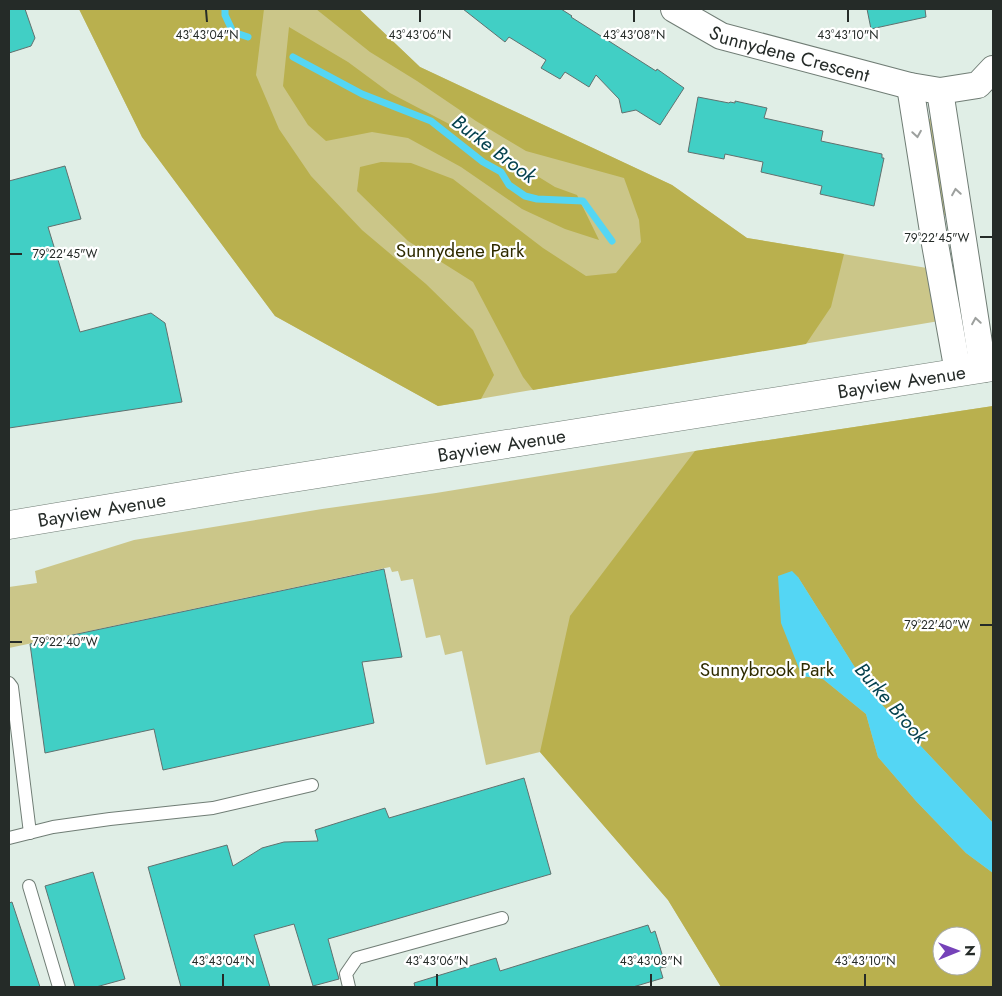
<svg xmlns="http://www.w3.org/2000/svg" width="1002" height="996" font-family="Jost,sans-serif">
	<style>
		.green { fill: #cbc689; fill-rule: evenodd }
		.forest { fill: #b9b04e; fill-rule: evenodd }
		.water { fill: #54d6f4 }
		.lines { fill: none; stroke-linecap: round; stroke-linejoin: round }
		.stream { stroke: #54d6f4; stroke-width: 7 }
		.building { fill: #41cfc5; stroke: #61716f }
		.service-casing { stroke: #707d75; stroke-width: 14 }
		.minor-casing { stroke: #707d75; stroke-width: 28 }
		.secondary-casing { stroke: #707d75; stroke-width: 29 }
		.service { stroke: #fff; stroke-width: 12 }
		.minor { stroke: #fff; stroke-width: 26 }
		.secondary { stroke: #fff; stroke-width: 28 }
		.oneway { stroke: #9da09e }
		.ticks { fill: none; stroke: #252b28; stroke-width: 2 }
		.labels { text-anchor: middle; dominant-baseline: central; stroke-width: 4.5; stroke-linejoin: round; paint-order: stroke }
		.street-label { font-size: 19px; fill: #252b28; stroke: #fff }
		.park-label { font-size: 19px; fill: #2f2b00; stroke: #fff }
		.water-label { font-size: 20px; font-style: italic; fill: #04414e; stroke: #fff }
		.ticks-label { font-size: 12px; text-anchor: middle; fill: #252b28; stroke: #fff; stroke-width: 4.5; stroke-linejoin: round; paint-order: stroke }
	</style>
	<rect width="100%" height="100%" fill="#e0eee6"/>
	<g class="green">
		<path d="M79,9H359L420,67L672,185L747,238L927,268L939,321L438,406L275,316L142,137Z"/>
		<path d="M933,118L949,214L940,216L924,120Z"/>
		<path d="M993,406V987H721L668,900L540,752L486,765L462,651L445,655L440,635L426,638L413,579L401,581L398,571L392,572L390,567L9,648V587L37,583L35,571L134,540L322,509L436,493L695,451ZM942,936H972V966H942Z"/>
	</g>
	<g class="forest">
		<path d="M79,9H264L256,75L279,129L311,176L362,230L426,284L473,330L494,375L481,399L438,406L275,316L142,137Z"/>
		<path d="M316,9H359L420,67L672,185L747,238L844,254L831,307L806,344L533,390L523,377L473,282L408,241L357,191L360,167L381,162L411,163L453,179L543,248L586,276L616,273L641,242L639,220L624,178L526,151L476,121L417,81L370,52Z"/>
		<path d="M289,27L348,62L390,93L474,137L555,187L577,195L599,240L565,229L522,209L461,167L408,138L372,132L326,141L308,125L283,86Z"/>
		<path d="M993,406V823L871,693L798,577L802,676L823,679L866,714L878,757L916,801L966,853L993,873V987H721L668,900L540,752L570,616L695,451ZM942,936H972V966H942Z"/>
	</g>
	<path class="water" d="M792,571L798,577L871,693L993,823V873L966,853L916,801L878,757L866,714L823,679L802,676L781,623L778,576Z"/>
	<g class="lines">
		<g class="stream">
			<path d="M225,9V15L233,32L248,37"/>
			<path d="M293,57L362,94L431,121L483,162L501,172L509,185L525,196L537,199L583,201L612,241"/>
		</g>
	</g>
	<g class="building">
		<path d="M9,9H25L35,38L31,46L9,53Z"/>
		<path d="M463,9H561L572,16L571,17L656,71L657,69L684,88L660,125L636,110L622,113L619,99L596,75L589,87L565,72L560,79L541,68L546,60L509,37L505,42Z"/>
		<path d="M867,9H925L926,17L871,29Z"/>
		<path d="M698,97L729,103L730,102L735,103V101L767,108L764,118L823,131L821,141L882,154V158H884L874,206L820,194L822,186L761,172L763,162L725,154L724,159L688,152Z"/>
		<path d="M65,166L81,219L48,227L80,332L151,313L165,323L182,402L9,428V181Z"/>
		<path d="M384,569L402,657L362,662L374,723L163,770L154,729L45,753L30,644Z"/>
		<path d="M524,778L551,874L328,939L339,979L313,986L294,924L254,935L270,987H181L148,867L227,845L233,866L262,848L284,842L318,841L315,830L385,808L389,818Z"/>
		<path d="M93,872L125,979L96,987H75L45,886Z"/>
		<path d="M12,902L40,987H9V903Z"/>
		<path d="M648,925L651,933L655,931L666,967L660,968L663,978L633,987H415L414,983L496,958L500,971Z"/>
	</g>
	<g class="lines">
		<g class="service-casing">
			<g id="service">
				<path d="M9,683L12,687L30,833"/>
				<path d="M9,838L53,827L110,819L213,808L312,785"/>
				<path d="M29,886L59,987"/>
				<path d="M349,987L346,974L357,958L502,918"/>
			</g>
		</g>
		<g class="minor-casing">
			<g id="minor">
				<path id="s1" d="M674,9L721,36L910,86L940,91L978,85L993,69"/>
				<path d="M910,86L935,244L958,372"/>
				<path d="M940,91L983,369"/>
			</g>
		</g>
		<g class="secondary-casing">
			<g id="secondary">
				<path id="s2" d="M9,525L242,486L993,367"/>
			</g>
		</g>
		<use href="#service" class="service"/>
		<use href="#minor" class="minor"/>
		<use href="#secondary" class="secondary"/>
	</g>
	<defs><path id="oneway-chevron" d="M-2-3.5L2.5 0L-2 3.5" fill="none" stroke-width="1.6" stroke-linecap="round" stroke-linejoin="round" transform="scale(1.25)"/></defs>
	<g class="oneway">
		<use href="#oneway-chevron" transform="translate(917 134) rotate(81)"/>
		<use href="#oneway-chevron" transform="translate(956 192) rotate(-99)"/>
		<use href="#oneway-chevron" transform="translate(976 321) rotate(-99)"/>
	</g>
	<path class="ticks" d="M206,10L207,22M420,10V22M634,10V22M848,10V22M980,237H992M10,254H22M980,625H992M10,642H22M223,974V986M437,974V986M651,974V986M865,974V986"/>
	<g class="labels">
		<g class="street-label">
			<text stroke="none"><textPath href="#s1" startOffset="125">Sunnydene Crescent</textPath></text>
			<text stroke="none"><textPath href="#s2" startOffset="904">Bayview Avenue</textPath></text>
			<text stroke="none"><textPath href="#s2" startOffset="499">Bayview Avenue</textPath></text>
			<text stroke="none"><textPath href="#s2" startOffset="94">Bayview Avenue</textPath></text>
		</g>
		<g class="park-label">
			<text x="460" y="250">Sunnydene Park</text>
			<text x="767" y="669">Sunnybrook Park</text>
		</g>
		<g class="water-label">
			<text transform="translate(494 149) rotate(37)">Burke Brook</text>
			<text transform="translate(891 703) rotate(49)">Burke Brook</text>
		</g>
	</g>
	<g class="ticks-label">
		<text x="207" y="39">43°43'04"N</text>
		<text x="420" y="39">43°43'06"N</text>
		<text x="634" y="39">43°43'08"N</text>
		<text x="848" y="39">43°43'10"N</text>
		<text x="937" y="242">79°22'45"W</text>
		<text x="65" y="258">79°22'45"W</text>
		<text x="937" y="629">79°22'40"W</text>
		<text x="65" y="646">79°22'40"W</text>
		<text x="223" y="965">43°43'04"N</text>
		<text x="437" y="965">43°43'06"N</text>
		<text x="651" y="965">43°43'08"N</text>
		<text x="865" y="965">43°43'10"N</text>
	</g>
	<rect width="1002" height="996" fill="none" stroke="#252b28" stroke-width="20"/>
	<g transform="translate(957 951) rotate(89)"><circle r="24" fill="#ffffff" stroke="#a8aaa9"/>
	<path d="M0-4L9 19L0 12L-9 19Z" fill="#7642b9"/>
	<text y="-8" font-size="14" font-weight="bold" text-anchor="middle" fill="#252b28">N</text>
	</g>
</svg>
